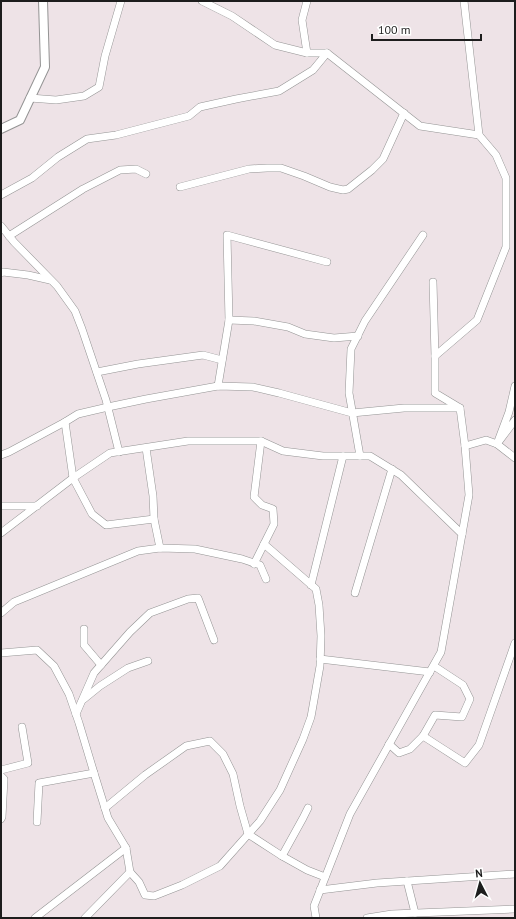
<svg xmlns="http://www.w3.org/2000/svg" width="516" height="919" font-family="'PT Sans',sans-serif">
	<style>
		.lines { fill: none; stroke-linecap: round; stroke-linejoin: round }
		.minor-casing { stroke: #949494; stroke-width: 8 }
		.tertiary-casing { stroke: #949494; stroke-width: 10 }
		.minor { stroke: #fff; stroke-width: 7 }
		.tertiary { stroke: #fff; stroke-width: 8 }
	</style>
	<rect width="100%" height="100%" fill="#eee3e7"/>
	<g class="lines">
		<g class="minor-casing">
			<g id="minor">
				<path d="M202,1L232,16L275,45L307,53H327L420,126L479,135L496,155L506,178V247L477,320L435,356V393L460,408L465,446L469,495L441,652L350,814L314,906L316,918"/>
				<path d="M464,1L479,135"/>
				<path d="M307,53L302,20L307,1"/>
				<path d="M30,98L56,100L84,96L99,87L105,56L121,1"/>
				<path d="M180,187L249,169L267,168H281L304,176L330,187L343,190L348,189L372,170L383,159L404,113"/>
				<path d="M1,195L32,178L58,157L87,139L116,135L189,116L200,107L236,99L279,91L313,70L327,53"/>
				<path d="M1,226L14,242L57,286L75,311L82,329L106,400L119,452"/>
				<path d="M9,236L83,189L120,170L136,169L146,174"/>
				<path d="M1,273L3,272L28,275L50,280"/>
				<path d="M433,282L435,356"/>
				<path d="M229,320L254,321L288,327L305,334L334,338L358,336"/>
				<path d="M97,372L138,364L203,355L222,360"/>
				<path d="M218,386L229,320L227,235L327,262"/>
				<path d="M515,386L509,412L497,444L515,420"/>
				<path d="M65,422L78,414L108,407L146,399L218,386L253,387L279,393L352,413L404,408H460"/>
				<path d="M465,446L486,440L497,444L515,458"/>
				<path d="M146,448L153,496L154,519L160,548"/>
				<path d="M1,455L9,452L65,422L73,478L92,514L106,525L154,519"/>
				<path d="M360,456L349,393L351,349L365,321L423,235"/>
				<path d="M1,506H37"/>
				<path d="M1,533L73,478L110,453L188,441H261L283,451L323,456H370L401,475L462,534"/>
				<path d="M254,564L274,524L273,509L262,505L254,497L261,441"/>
				<path d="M311,585L343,456"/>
				<path d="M355,593L392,469"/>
				<path d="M1,613L14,602L138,551L160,548L195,549L242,559L260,565L266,579"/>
				<path d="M84,629V645L101,665"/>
				<path d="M1,653L37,650L54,666L69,694L79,723L94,773L108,818L126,848L130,872L139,882L145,895L154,896L182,885L220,866L260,821L280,790L303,739L311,717L320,666L321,636L319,605L316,589L264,544"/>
				<path d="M320,659L430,672"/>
				<path d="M84,699L100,686L128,668L148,661"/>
				<path d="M76,714L94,673L130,632L150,613L188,599L198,598L214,640"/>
				<path d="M423,736L465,763L479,745L515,643"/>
				<path d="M389,744L399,753L410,749L423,736L435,715L462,717L470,699L463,685L434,666"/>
				<path d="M1,770L28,763L22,727"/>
				<path d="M1,776L4,779L2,817L1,819"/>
				<path d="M105,808L145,775L186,746L210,741L223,754L233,774L240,806L248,834L282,856L307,870L325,877"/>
				<path d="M37,822L39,783L94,773"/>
				<path d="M282,856L303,818L308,808"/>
				<path d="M407,881L415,913"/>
				<path d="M320,890L377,883L515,874"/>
				<path d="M35,918L126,848"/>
				<path d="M85,918L130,872"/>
				<path d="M367,918L392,914L515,909"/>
			</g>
		</g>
		<g class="tertiary-casing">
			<path id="tertiary" d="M1,129L20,120L45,67L43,1"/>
		</g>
		<use href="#minor" class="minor"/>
		<use href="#tertiary" class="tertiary"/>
	</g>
	<rect width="516" height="919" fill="none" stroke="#1d1d1d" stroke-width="4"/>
	<g transform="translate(480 883) rotate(354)" stroke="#ffffff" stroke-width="3" paint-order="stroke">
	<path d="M0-3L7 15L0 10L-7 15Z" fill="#1d1d1d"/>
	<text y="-6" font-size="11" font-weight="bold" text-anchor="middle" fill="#1d1d1d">N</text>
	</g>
	<path d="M372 34v6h109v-6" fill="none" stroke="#1d1d1d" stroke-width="2"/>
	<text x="378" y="34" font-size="12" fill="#1d1d1d" stroke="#ffffff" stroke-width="3" paint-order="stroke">100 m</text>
</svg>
